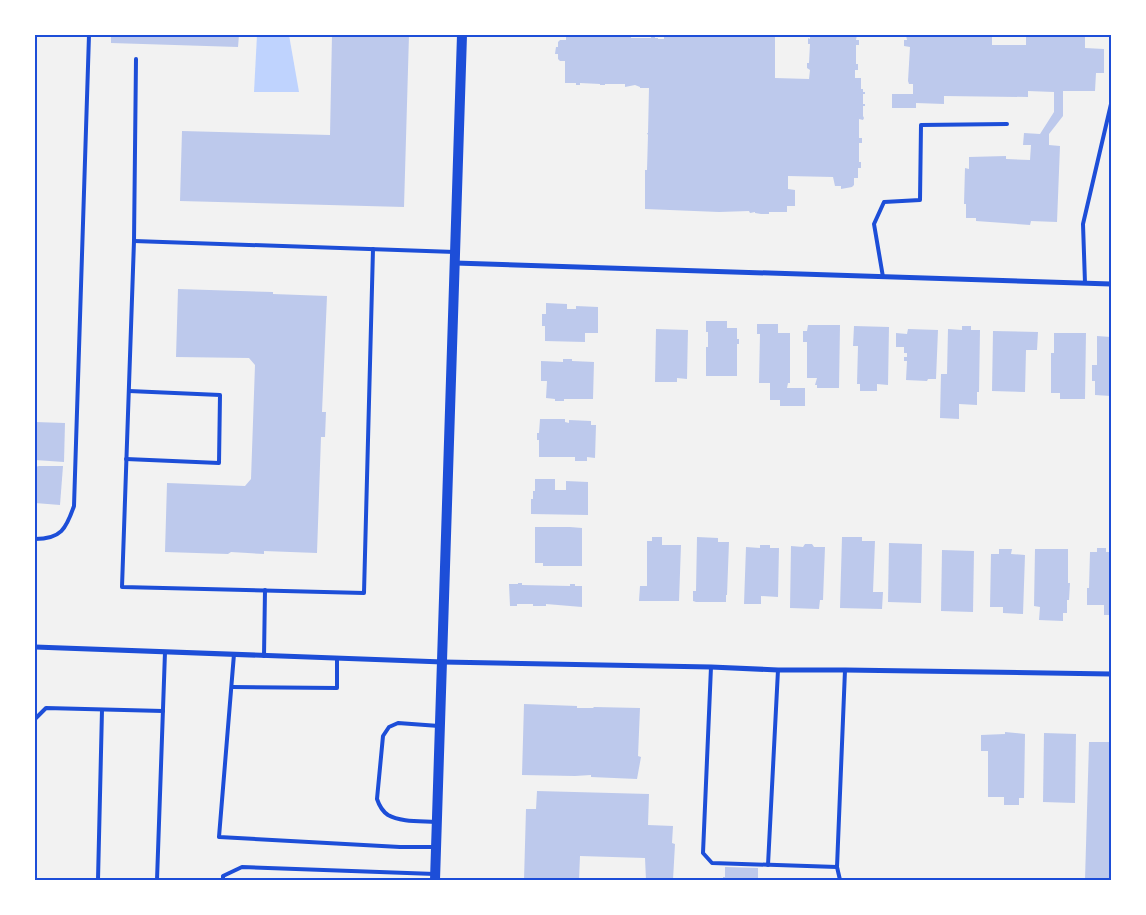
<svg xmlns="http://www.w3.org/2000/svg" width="1146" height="915" font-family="Helvetica,sans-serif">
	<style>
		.water { fill: #bfd3fe }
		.building { fill: #bdc9ec }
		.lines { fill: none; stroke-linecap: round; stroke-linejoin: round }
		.service { stroke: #1d4ed8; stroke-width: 4 }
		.minor { stroke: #1d4ed8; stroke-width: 5 }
		.secondary { stroke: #1d4ed8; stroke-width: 10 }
		.neatline { fill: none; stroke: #1d4ed8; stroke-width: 2 }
	</style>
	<rect width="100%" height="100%" fill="#f2f2f2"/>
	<path class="water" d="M257,35H289L299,92H254Z"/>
	<g class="building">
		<path d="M111,35H239L238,47L111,43Z"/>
		<path d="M332,35H409L404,207L180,201L182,131L330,135Z"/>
		<path d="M566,35H606V37H626V35H631V38H651V36H655V38H658V39H664V35H765V36H775V78L809,79L810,70L807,68V63H809L810,44H808V38L810,39V35H857L856,40H859V45H856V64H858V70H855V78H861V89H863V92H865V94H863V104H865V106H863V116L864,118L863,120L859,119V138H862V143H859V162H861V168H858V178H854V185L852,187L841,189V186H835L833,177L788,176V189L795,190V206H787V212H769V214H761L755,213V212L750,213L749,211L719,212L645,209V170H647L648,135L647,133H648L649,88H640V87L635,85L625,87V84H605V85H600V84L580,83V85H576V83H565V61H560L558,59V54H555L556,47H558V42L560,40H566Z"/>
		<path d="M906,35H992V45H1026V35H1085V48L1104,49V73H1096L1095,91H1063V116L1049,134V145L1060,146L1057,222L1031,221L1030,225L976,221V218H966V204H964L965,168L969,169V157L1006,156V159L1030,160L1031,145H1023L1024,133L1040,134L1054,112V92L1028,91V97L944,96V104L916,103V108H892V94H913V84H909L908,81L910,47L904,46V40H907Z"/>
		<path d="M178,289L273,292V294L327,296L322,412H326L325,437H321L317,553L264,551V554L231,552L228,554L165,552L167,483L245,486L251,479L255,365L249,358L176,357Z"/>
		<path d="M546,303L567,304V309H576V306L598,307V333H585V342L545,341V326H542V314H546Z"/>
		<path d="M706,321H727V328H737V339H739V344H737V376H706V347H708V332H706Z"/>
		<path d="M757,324H778V333H790V383H788L787,388H805V406H780V400H770V383H759L760,334H757Z"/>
		<path d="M808,325H840L839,388H817V385H815L817,378H807V342H803V331H807Z"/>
		<path d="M854,326L889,327L888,385L877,384V391H860V384H857L858,346H853Z"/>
		<path d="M962,326H971V330H980L979,392H977V405L959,404V419L940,418L941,374H947L948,329L962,330Z"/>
		<path d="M656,329L688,330L687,379L677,378V382H655Z"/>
		<path d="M908,329L938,330L936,379H928L927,381L906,380L907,361H904V357H907V353H904V347H896V333L907,334Z"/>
		<path d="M993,331L1038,332L1037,350H1026L1025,392L992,391Z"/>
		<path d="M1054,333H1086L1085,399H1060V393H1051V353H1054Z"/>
		<path d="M1097,336L1111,337V396L1095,395V381H1092V365H1097Z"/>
		<path d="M563,359H572V361L594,362L593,399H564V401H555V399L546,398L547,381H541V361L563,362Z"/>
		<path d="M540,419H565V422L569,423V420L591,421V425H596L595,458L587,457V461H575V457H539V440H537V433H539Z"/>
		<path d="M35,422L65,423L64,462L35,460Z"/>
		<path d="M39,466H63L60,505L35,503V467Z"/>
		<path d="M535,479H555V490H566V481L588,482V515L531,514V499H533V491H535Z"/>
		<path d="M535,527H570L582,528V566H543V563H535Z"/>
		<path d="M652,537H662V545H681L679,601H639L640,586H647V541H652Z"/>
		<path d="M697,537L718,538V542H729L727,595H726V602H696L693,601V591H696Z"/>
		<path d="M842,537H862V541H875L873,592H883L882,609L840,608Z"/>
		<path d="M889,543L922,544L921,603L888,602Z"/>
		<path d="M805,544H812L814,547H825L823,600H820L819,609L790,608L791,546L803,547Z"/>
		<path d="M760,545H770V548H779L778,597L761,596V604H744L746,547L760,548Z"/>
		<path d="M1097,548H1106V552H1111V615H1104V605H1087V588H1089L1090,552H1097Z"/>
		<path d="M999,549H1012L1011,554L1025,555L1023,614L1003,613V607H990L991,554H999Z"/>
		<path d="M1035,549H1068V583H1070L1069,600H1067V613H1063V621L1039,620L1040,607L1034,606Z"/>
		<path d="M942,550L974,551L973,612L941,611Z"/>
		<path d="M518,583H522V585L570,586V584H575V586H582V607L546,604V606H533V604H517V606H510L509,584H518Z"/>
		<path d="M524,704L577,706V708H593L594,707L640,708L638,756L641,757L637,779L591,777V775L575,776L522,775Z"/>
		<path d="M1005,732L1025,734L1024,798H1019V805H1004V797H988V751H981V735L1005,734Z"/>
		<path d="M1044,733L1076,734L1075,803L1043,802Z"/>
		<path d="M1089,742H1111V880H1085Z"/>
		<path d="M537,791L649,794L648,825L673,826L672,843L675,844L673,880H646L645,858L580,856L579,880H524L526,809H536Z"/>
		<path d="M725,867L758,868V880H723V877H725Z"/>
	</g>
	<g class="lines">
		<g class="service">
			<path d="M136,59L134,241L122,587L364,593L373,249"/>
			<path d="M134,241L455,252"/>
			<path d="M883,277L874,224L884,202L920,200L921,125L1007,124"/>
			<path d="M1085,283L1083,224L1111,104"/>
			<path d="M126,459L219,463L220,395L129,391"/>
			<path d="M35,539C61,539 66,529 74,506L89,35"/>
			<path d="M234,654L219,837L400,847H436"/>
			<path d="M264,656L265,590"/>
			<path d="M711,667L703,853L712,863L837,867L845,670"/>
			<path d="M232,687L337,688V658"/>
			<path d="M35,719L46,708L163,711"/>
			<path d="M435,822C421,821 400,822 388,815C382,811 379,805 377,799L383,736L389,727L398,723L439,726"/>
			<path d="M768,865L778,670"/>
			<path d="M837,867L840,880"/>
			<path d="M98,880L102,710"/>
			<path d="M157,880L165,652"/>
			<path d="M223,880V876L242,867L435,874"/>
		</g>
		<g class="minor">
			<path d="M455,263L1111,284"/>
			<path d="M35,647L443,662L711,667L778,670H845L1111,674"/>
		</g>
		<path class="secondary" d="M435,880L462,35"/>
	</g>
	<rect width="1146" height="915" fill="none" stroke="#ffffff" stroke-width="72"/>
	<rect x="36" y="36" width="1074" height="843" class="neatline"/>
</svg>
